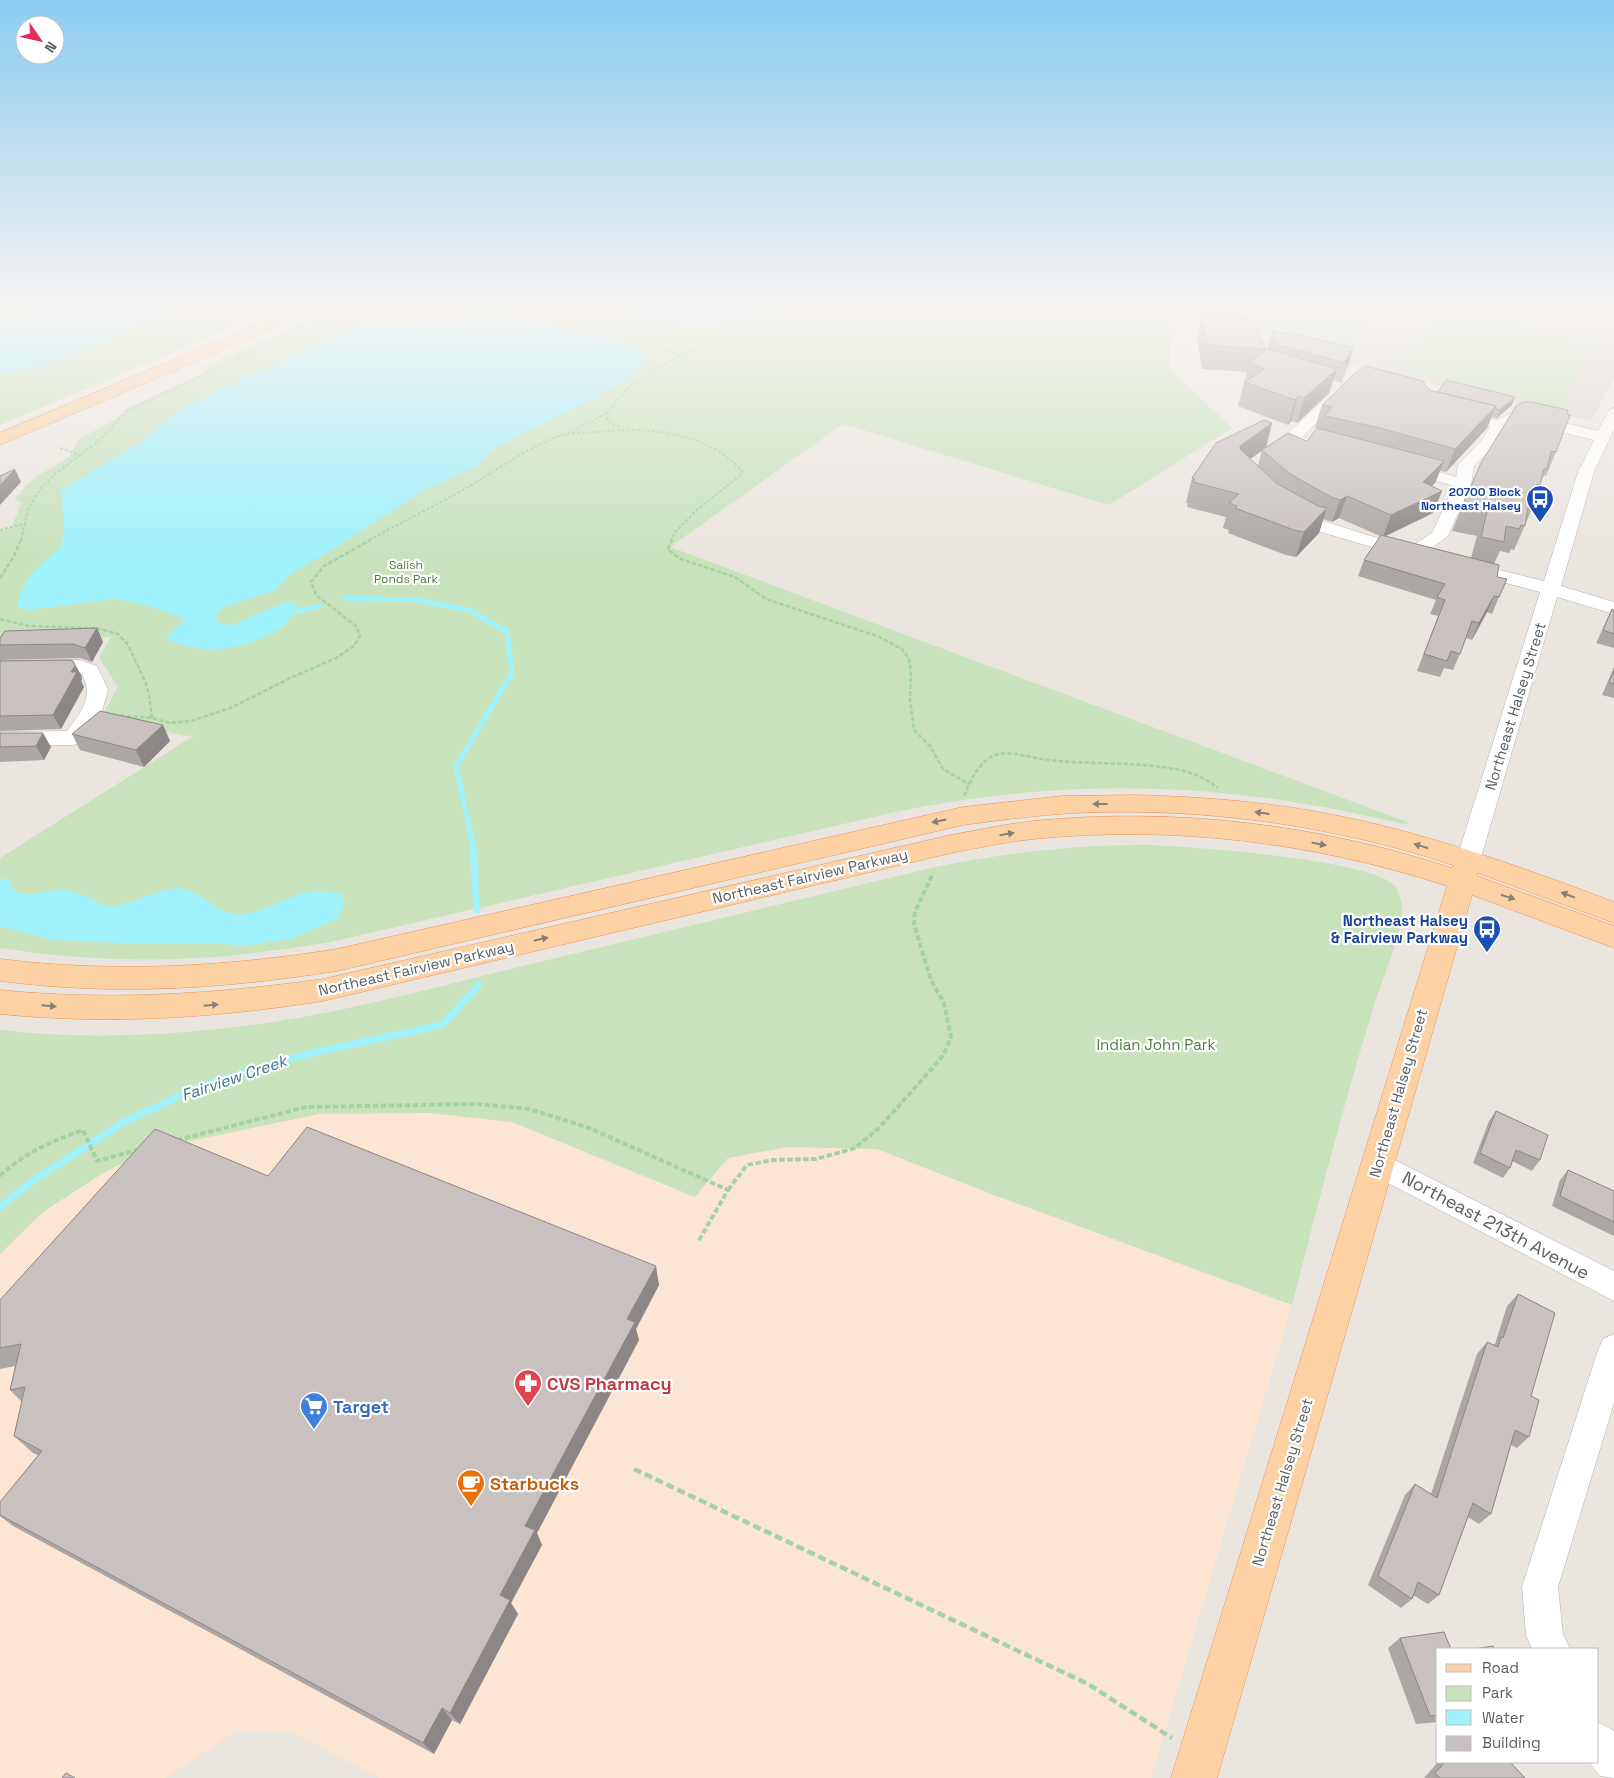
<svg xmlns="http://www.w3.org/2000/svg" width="1614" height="1778" font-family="'Space Grotesk',sans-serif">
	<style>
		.commercial { fill: #fce5d3 }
		.education { fill: #ddd6d0 }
		.green { fill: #c8e2bc }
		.water { fill: #9ff1fc }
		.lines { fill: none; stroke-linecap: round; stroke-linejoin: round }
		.stream-far1 { stroke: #9ff1fc; stroke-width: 5 }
		.stream { stroke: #9ff1fc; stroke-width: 7 }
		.minor-casing { stroke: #adb3b5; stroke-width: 1 }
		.major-casing { stroke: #eb9258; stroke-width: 1 }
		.path-far3 { stroke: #a3d4a0; stroke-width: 2; stroke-dasharray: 3 2; stroke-linecap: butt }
		.path-far2 { stroke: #a3d4a0; stroke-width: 2.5; stroke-dasharray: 4.5 2; stroke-linecap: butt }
		.path-far1 { stroke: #a3d4a0; stroke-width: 4; stroke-dasharray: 5.5 2.5; stroke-linecap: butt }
		.path { stroke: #a3d4a0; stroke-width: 4.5; stroke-dasharray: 8 4; stroke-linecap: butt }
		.minor { fill: #fff; fill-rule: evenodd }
		.major { fill: #fcd1a4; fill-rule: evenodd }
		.wall { fill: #aca6a4 }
		.shaded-wall { fill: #8c8786 }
		.building { fill: #c8c1bf; stroke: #8c8786 }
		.oneway { fill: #898074 }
		.labels { text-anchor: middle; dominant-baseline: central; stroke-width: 4.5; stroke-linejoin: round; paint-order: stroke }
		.far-transit-label { font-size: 12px; font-weight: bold; fill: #164399; stroke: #fff; text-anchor: end }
		.far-park-label { font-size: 12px; fill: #4b8137; stroke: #fff }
		.street-label { font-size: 15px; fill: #585e60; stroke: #fff }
		.transit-label { font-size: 15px; font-weight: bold; fill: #164399; stroke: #fff; text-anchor: end }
		.park-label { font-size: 15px; fill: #4b8137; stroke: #fff }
		.water-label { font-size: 16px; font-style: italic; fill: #347989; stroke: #fff }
		.near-street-label { font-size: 18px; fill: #585e60; stroke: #fff }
		.near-health-label { font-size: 18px; font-weight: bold; fill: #be3a42; stroke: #fff; text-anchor: start }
		.near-shop-label { font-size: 18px; font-weight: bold; fill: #366cbe; stroke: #fff; text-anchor: start }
		.near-food-label { font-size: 18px; font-weight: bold; fill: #c56008; stroke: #fff; text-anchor: start }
	</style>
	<rect width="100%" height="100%" fill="#ebe5df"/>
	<path class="commercial" d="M430,1113L512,1122L695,1197L728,1158L787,1147L877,1149L994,1195L1292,1305L1151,1778H379L291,1732L237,1730L166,1778H0V1254L43,1212L103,1173L152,1149L319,1114Z"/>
	<path class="education" d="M1102,306H1614V379L1591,421Z"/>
	<g class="green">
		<path d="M0,306H40L18,314L0,311Z"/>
		<path d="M192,306H233C241,310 272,306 283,306L0,425V374C52,368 100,341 148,321C163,315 178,311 192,306Z"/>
		<path d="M344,306H1102L1170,322L1169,368L1232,428L1109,505L843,424L670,547L1410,823L1403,824C1229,782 1075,776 900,811L326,943C283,949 240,956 197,958C131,962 66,958 0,948V858L195,735L186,736L101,718L118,687L99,658L111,637L19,639L0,644V531L12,527L21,503L14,498L22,493L20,492L36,477L69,457L78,440L119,417L126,409L205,372L199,369Z"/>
		<path d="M1201,306H1389L1337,360L1230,333L1209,320Z"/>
		<path d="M1446,309L1597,343L1559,408L1392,367Z"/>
		<path d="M1151,845C1192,847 1373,859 1395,886C1401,893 1403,911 1402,919C1396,947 1383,978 1374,1006C1343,1105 1318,1205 1292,1305L994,1195L877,1149L787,1147L728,1158L695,1197L512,1122L430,1113L319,1114L152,1149L103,1173L43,1212L0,1254V1030C94,1041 192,1035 285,1020C367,1007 447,984 527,965C662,933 796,900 931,868C1004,853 1076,844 1151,845Z"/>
	</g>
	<g class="water">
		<path d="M40,306H192C178,311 163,315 148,321C100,341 52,368 0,374V311L18,314Z"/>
		<path d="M603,306H786L753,319L726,325L693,328L674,325Z"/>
		<path d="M499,313L625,343L640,352L645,357V367L585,403L492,450L478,466L421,492L335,548L292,573L275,590L224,607L215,616L219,624L233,625L287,601H295L296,612C290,618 284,627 276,631C243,650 201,657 166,638L185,619L152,607L117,599L28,610L17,607C19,589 31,573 44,561C49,556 59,551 61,545C67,528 61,508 62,490L114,457L136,446L174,414L202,398L239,380L276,366L342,332L369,322L393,325L440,321L444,325L452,324L461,318Z"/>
		<path d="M3,878L9,880C15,903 40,892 55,890C61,889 71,891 77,893C92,897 100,908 116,906C136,903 167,884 186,889C207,895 216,917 245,914C268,911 291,894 313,891C322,890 331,892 340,894L345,902L337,919L291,939L242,946L214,943L144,944L54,940L0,926V879Z"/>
	</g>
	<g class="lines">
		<g class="stream-far1">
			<path d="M345,598L416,600L469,610L507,632L512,673L456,766L473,846"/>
			<path d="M296,612L319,606"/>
		</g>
		<g class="stream">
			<path d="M473,845L477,910"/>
			<path d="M0,1207L34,1180L124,1122L201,1086L303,1055L442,1025L479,985"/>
		</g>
		<g class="minor-casing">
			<g id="minor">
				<path d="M1344,385L1349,386L1351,389L1349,392L1302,437L1324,442L1326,445L1324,448L1318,450L1285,442L1283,439L1285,436L1339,386Z"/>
				<path d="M1614,408V429L1594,472L1561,586L1614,602V614L1557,597L1480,861L1476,867L1468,869L1460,867L1456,861L1540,592L1460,571L1457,567L1460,563L1466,562L1544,581L1578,472L1594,440L1524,423H1513L1505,428L1494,446L1474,466L1471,484L1448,536L1426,552L1432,554L1435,558L1432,562L1426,563L1311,529L1287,516L1285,512L1287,508H1299L1323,521L1409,548L1432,533L1454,486L1402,471L1400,468L1402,465L1408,463L1456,477L1458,465L1482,440L1490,427L1453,418L1450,415L1453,412L1458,410L1497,420L1510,414L1524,413L1598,431L1609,410Z"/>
				<path d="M80,660L97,666L108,690L102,711L80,743L73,745L0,746V732L67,731C81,712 94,698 82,674L77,672L0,673V661Z"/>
				<path d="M1377,1151L1614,1271V1301L1367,1172L1363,1163L1367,1154Z"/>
				<path d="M1614,1334V1403L1558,1587L1563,1634L1570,1649H1532L1526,1635L1522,1587L1598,1350L1603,1339Z"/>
				<path d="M1598,1722L1614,1731V1778L1600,1776L1589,1762H1598Z"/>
			</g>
		</g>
		<g class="major-casing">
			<g id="major">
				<path d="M301,306H322L319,309L0,445V433Z"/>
				<path d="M1136,795C1204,797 1272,802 1339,816C1433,835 1524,868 1614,902V923L1478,873L1477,876L1614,926V948L1472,895L1217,1778H1171L1447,886C1313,842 1173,825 1033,839C1005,842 978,848 951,853L323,1001C215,1018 109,1025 0,1014V990C109,1001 215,994 323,979L951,835C978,830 1006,824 1033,821C1175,807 1317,824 1452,868L1453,865C1332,825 1203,807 1076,813C1038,815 1001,820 963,825L337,971C221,989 117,996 0,981V959C115,973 223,967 337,949L963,807L1062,796Z"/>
			</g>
		</g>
		<g class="path-far3">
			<path d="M504,306L641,339L679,355"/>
			<path d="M577,306L602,313L632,318L653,327L670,329L687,335L728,333"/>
			<path d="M1053,306L1106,310L1127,314L1160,330L1173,328L1203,331"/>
			<path d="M325,319L356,306"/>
			<path d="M607,412V421L622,428"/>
			<path d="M568,433C580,426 598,420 608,411C619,400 627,387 641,379C692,344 749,330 805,306"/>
			<path d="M60,448L81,455"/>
			<path d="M0,530L24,524"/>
			<path d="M21,540L28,510L40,489L56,473L100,440L127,411L256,350"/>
			<path d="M369,540C401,523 432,507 463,490C495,472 528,446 563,435C574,432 587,433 597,432C649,427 705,431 742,471V474L698,509L676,531L671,540"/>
		</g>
		<g class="path-far2">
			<path d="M672,539L668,550L681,559L735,577L766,599L877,636L902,649L909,659L911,671L910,700L914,730L930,746L943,769L969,784"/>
			<path d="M0,578L14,556L21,539"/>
			<path d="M0,619L28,626L96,628L118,634L128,645L145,681L149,694L152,718"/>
			<path d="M114,715L152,718L170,723L191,721L233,707L288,679L336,658L354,646L360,636L356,626L316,595L311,582L324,566L372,539"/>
			<path d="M964,796C970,782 978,763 993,756C1007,749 1027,757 1042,759C1089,766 1138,760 1184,771C1197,774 1208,780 1218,788"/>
		</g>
		<g class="path-far1">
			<path d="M177,1140L306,1107L478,1104L529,1109L589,1128L728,1190L698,1242"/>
			<path d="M0,1176C24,1153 52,1141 83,1130L97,1161L137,1150"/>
			<path d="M728,1190L747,1165L773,1160L816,1159L855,1148L879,1128L943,1056L951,1037L944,1003L931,980L914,924L915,912L933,873"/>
		</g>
		<path class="path" d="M634,1469L1088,1684L1172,1738"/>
		<use href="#minor" class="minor"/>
		<use href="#major" class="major"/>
	</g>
	<g class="wall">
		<path d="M1205,312L1236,319L1265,348L1267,349L1272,331L1353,348L1342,383L1333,380L1329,393L1297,423L1291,421L1288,425L1238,406L1247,372L1202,369L1197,338L1202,315H1205Z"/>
		<path d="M1429,390L1512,405L1497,418L1492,417L1487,428L1446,472L1440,471L1435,483L1432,486L1442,491L1433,513L1386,536L1471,558L1477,536L1452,531L1462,507L1516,406L1556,452L1546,476L1544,475L1540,484L1534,497L1532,509L1514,550L1511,549L1509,553L1500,551L1494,564L1497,577L1499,597L1492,614L1487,612L1472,640L1466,638L1460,654L1453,670L1444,668L1440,677L1417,671L1438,616L1430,614L1436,600L1358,576L1364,560L1380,536L1339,518L1332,522L1323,519L1319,533L1296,557L1286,555L1228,533L1229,530L1223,528L1226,517L1187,507L1188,503H1186L1192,478L1272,423L1266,448L1250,459L1258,466L1262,450L1307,441L1321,429L1315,427L1322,405Z"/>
		<path d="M1612,609L1614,610V648L1596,643Z"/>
		<path d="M97,628L103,642L92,662L80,658L0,660V638Z"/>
		<path d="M0,661H73L81,675L82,680L81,681L84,687L61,729L0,731Z"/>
		<path d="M1614,667V698L1602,695Z"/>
		<path d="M163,725L170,741L144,767L80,750L72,734Z"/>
		<path d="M0,733L51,747L44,760L0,762Z"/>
		<path d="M1496,1111L1540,1160L1532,1171L1512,1161L1510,1168L1503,1178L1473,1163L1489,1121Z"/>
		<path d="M1568,1170L1614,1191V1236L1552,1206L1560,1180Z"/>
		<path d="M268,1176L659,1285L636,1329L639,1340L537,1533L542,1545L511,1603L518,1614L460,1724L452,1720L434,1754L13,1526L0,1516V1502L38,1455L33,1453L14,1436L22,1402L10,1390L15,1366L0,1369V1300Z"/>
		<path d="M1518,1294L1531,1396L1529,1437L1517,1448L1511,1445L1491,1514L1479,1524L1468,1517L1439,1595L1428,1604L1413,1595L1412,1599L1401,1608L1368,1585L1405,1495L1415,1484L1431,1494L1477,1354L1487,1342L1493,1345L1495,1344L1507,1306Z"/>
		<path d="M1400,1638L1438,1649V1722L1416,1724L1388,1648Z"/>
		<path d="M1438,1762H1510L1525,1778H1424Z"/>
	</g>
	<g class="shaded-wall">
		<path d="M1353,348L1348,367L1346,370L1348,364L1344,362Z"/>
		<path d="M1337,369L1329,393L1297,423L1304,398Z"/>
		<path d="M1298,396L1291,421L1288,425L1295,400Z"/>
		<path d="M1515,397L1512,405L1497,418L1500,410Z"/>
		<path d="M1496,406L1487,428L1446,472L1455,449Z"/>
		<path d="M1272,423L1266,448L1234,470L1240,446Z"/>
		<path d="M1444,461L1435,483L1415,503L1442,491L1433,513L1383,537L1391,515Z"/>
		<path d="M15,469L21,482L0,505V485Z"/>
		<path d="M1347,496L1339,518L1332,522L1340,500Z"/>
		<path d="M1327,508L1319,533L1296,557L1304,532Z"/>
		<path d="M1494,596L1487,612L1472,640L1479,623Z"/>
		<path d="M97,628L103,642L92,662L85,648Z"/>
		<path d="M73,661L81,675L82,680L81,681L84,687L61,729L53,715Z"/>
		<path d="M163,725L170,741L144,767L136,750Z"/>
		<path d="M43,733L51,747L44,760L36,746Z"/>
		<path d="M656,1266L659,1285L636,1329L639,1340L537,1533L542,1545L511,1603L518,1614L460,1724L450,1713L500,1595L525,1526L627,1319Z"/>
		<path d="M442,1708L452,1720L434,1754L423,1743Z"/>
	</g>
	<g class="building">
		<path d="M1205,312L1234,314L1236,319L1252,320L1265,348L1337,369L1304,398L1298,396L1295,400L1244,382L1265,369L1249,363L1266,349L1207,345L1202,315H1206Z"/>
		<path d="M1272,331L1303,336L1353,348L1344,362L1348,364L1276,344Z"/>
		<path d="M1366,366L1423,381L1429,390L1496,406L1455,449L1380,428L1325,416L1332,407L1322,405L1356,372Z"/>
		<path d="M1446,380L1515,397L1500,410L1495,409L1496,406L1438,392Z"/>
		<path d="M1523,402H1531L1568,410L1567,414L1570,415L1556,452L1551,451L1547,469H1544L1540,485L1537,484L1532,509L1528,508L1525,526L1521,525L1519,529L1506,526L1504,542L1481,537L1487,512L1462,507L1481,463L1516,406Z"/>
		<path d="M1264,420L1272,423L1240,446V449L1276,483L1318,506L1327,508L1304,532L1294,530L1235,508L1237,506L1229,503L1239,494L1193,482L1195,479L1192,478L1216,443Z"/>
		<path d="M1317,428L1444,461L1423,482L1442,491L1391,515L1347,496L1340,500L1331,497L1290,474L1262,450L1288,433L1307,441Z"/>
		<path d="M15,469L0,485V476Z"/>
		<path d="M1381,535L1499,565L1497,577L1507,579L1499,597L1494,596L1479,623L1472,621L1460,654L1451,651L1447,661L1424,654L1445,600L1437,597L1445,584L1364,560Z"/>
		<path d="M1612,609L1614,610V634L1603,630Z"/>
		<path d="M97,628L85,648L73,644L0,645V638L5,631Z"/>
		<path d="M70,660L73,661L75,666L71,672H77L53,715L0,716V661Z"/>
		<path d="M1614,671V684L1609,682Z"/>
		<path d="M100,711L163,725L136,750L72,734Z"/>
		<path d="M0,733H43L36,746L0,747Z"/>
		<path d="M1496,1111L1548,1135L1540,1160L1516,1150L1510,1168L1480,1153Z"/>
		<path d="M307,1127L656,1266L627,1319L635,1322L525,1526L535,1530L500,1595L510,1600L450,1713L442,1708L423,1743L0,1515V1502L42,1451L14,1436L25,1387L10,1390L21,1344L0,1348V1300L155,1129L268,1176Z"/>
		<path d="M1568,1170L1614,1191V1222L1560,1196Z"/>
		<path d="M1518,1294L1555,1313L1531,1396L1539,1400L1529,1437L1515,1430L1491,1514L1473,1503L1439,1595L1418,1582L1412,1599L1378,1576L1415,1484L1437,1498L1487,1342L1498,1347L1501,1337L1503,1338Z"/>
		<path d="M1444,1632L1451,1649H1438V1715L1430,1716L1400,1638Z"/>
		<path d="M1493,1646L1494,1649H1474Z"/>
		<path d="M1445,1762H1510L1525,1778H1440L1435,1773Z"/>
		<path d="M66,1773L75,1778H62Z"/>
	</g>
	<defs><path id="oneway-solid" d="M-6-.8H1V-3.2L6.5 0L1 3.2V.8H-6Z" transform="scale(1.25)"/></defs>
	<g class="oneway">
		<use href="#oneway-solid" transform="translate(1100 804) rotate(180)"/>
		<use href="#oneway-solid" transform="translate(1262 813) rotate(-172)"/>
		<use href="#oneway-solid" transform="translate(939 821) rotate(168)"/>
		<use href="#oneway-solid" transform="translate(1007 834) rotate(-9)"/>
		<use href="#oneway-solid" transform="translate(1319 844) rotate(11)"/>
		<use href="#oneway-solid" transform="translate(1421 846) rotate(-163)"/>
		<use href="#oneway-solid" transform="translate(1568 895) rotate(-159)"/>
		<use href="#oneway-solid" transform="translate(1508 897) rotate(18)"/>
		<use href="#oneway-solid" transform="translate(541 939) rotate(-13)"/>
		<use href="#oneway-solid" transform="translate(211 1005) rotate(-5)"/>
		<use href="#oneway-solid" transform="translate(49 1006) rotate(5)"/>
	</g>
	<linearGradient id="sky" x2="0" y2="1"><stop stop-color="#8bccf0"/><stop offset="0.55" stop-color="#f6f3f1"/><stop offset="1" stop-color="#f6f3f1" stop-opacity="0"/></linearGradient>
	<rect width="1614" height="555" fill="url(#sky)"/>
	<defs>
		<g id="bus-pin" transform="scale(1.4375)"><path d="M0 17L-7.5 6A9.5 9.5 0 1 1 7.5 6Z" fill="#1a4fb4" stroke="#fff"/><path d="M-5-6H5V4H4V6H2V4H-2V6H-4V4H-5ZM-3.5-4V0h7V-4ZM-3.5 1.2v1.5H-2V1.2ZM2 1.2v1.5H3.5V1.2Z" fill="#fff"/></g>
		<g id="pharmacy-pin" transform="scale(1.4375)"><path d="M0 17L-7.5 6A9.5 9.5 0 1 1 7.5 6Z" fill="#e0444e" stroke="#fff"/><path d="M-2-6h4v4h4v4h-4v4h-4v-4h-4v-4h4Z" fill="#fff"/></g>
		<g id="supermarket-pin" transform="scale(1.4375)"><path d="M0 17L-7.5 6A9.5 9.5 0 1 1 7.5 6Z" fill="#3f7fe0" stroke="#fff"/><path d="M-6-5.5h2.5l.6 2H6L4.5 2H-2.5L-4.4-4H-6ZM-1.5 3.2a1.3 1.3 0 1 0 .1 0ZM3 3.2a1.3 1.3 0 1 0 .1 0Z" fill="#fff"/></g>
		<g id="cafe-pin" transform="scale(1.4375)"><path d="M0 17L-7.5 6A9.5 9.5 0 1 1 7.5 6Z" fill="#e8710a" stroke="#fff"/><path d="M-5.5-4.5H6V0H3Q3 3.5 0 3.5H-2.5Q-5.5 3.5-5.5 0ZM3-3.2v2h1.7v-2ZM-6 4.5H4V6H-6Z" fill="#fff"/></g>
	</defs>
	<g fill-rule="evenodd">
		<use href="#bus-pin" x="1540" y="499"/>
		<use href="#bus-pin" x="1487" y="929"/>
		<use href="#pharmacy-pin" x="528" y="1383"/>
		<use href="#supermarket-pin" x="314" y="1406"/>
		<use href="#cafe-pin" x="471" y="1483"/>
	</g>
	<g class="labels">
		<g class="far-transit-label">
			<text x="1521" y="492">20700 Block<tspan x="1521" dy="14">Northeast Halsey</tspan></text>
		</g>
		<g class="far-park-label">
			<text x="406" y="565">Salish<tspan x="406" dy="14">Ponds Park</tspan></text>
		</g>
		<g class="street-label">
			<text transform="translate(1515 706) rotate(-73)">Northeast Halsey Street</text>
			<text transform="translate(810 876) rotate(-13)">Northeast Fairview Parkway</text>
			<text transform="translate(416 968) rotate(-13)">Northeast Fairview Parkway</text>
			<text transform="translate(1398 1093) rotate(-74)">Northeast Halsey Street</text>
			<text transform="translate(1282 1482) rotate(-73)">Northeast Halsey Street</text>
		</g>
		<g class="transit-label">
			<text x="1468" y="920">Northeast Halsey<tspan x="1468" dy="17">&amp; Fairview Parkway</tspan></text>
		</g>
		<g class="park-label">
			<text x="1156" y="1044">Indian John Park</text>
		</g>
		<g class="water-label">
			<text transform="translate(234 1078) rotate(-19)">Fairview Creek</text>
		</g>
		<g class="near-street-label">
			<text transform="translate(1496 1225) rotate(28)">Northeast 213th Avenue</text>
		</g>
		<g class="near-health-label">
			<text x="547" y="1383">CVS Pharmacy</text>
		</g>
		<g class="near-shop-label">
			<text x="333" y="1406">Target</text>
		</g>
		<g class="near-food-label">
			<text x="490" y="1483">Starbucks</text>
		</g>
	</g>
	<rect x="1436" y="1648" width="162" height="115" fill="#ffffff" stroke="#bcbfbf"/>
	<rect x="1446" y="1664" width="25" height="8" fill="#fcd1a4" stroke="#bcbfbf"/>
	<text x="1482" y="1673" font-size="15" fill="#585e60">Road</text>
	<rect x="1446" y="1686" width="25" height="15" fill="#c8e2bc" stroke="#bcbfbf"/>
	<text x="1482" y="1698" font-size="15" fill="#585e60">Park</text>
	<rect x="1446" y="1710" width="25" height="15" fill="#9ff1fc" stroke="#bcbfbf"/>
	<text x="1482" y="1723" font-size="15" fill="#585e60">Water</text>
	<rect x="1446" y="1736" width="25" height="15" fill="#c8c1bf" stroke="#bcbfbf"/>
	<text x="1482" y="1748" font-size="15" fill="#585e60">Building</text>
	<g transform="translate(40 40) rotate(124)"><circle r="24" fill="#ffffff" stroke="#bcbfbf"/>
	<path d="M0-4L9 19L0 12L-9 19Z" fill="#e22e5b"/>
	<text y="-8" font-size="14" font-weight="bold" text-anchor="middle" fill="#585e60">N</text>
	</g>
</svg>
